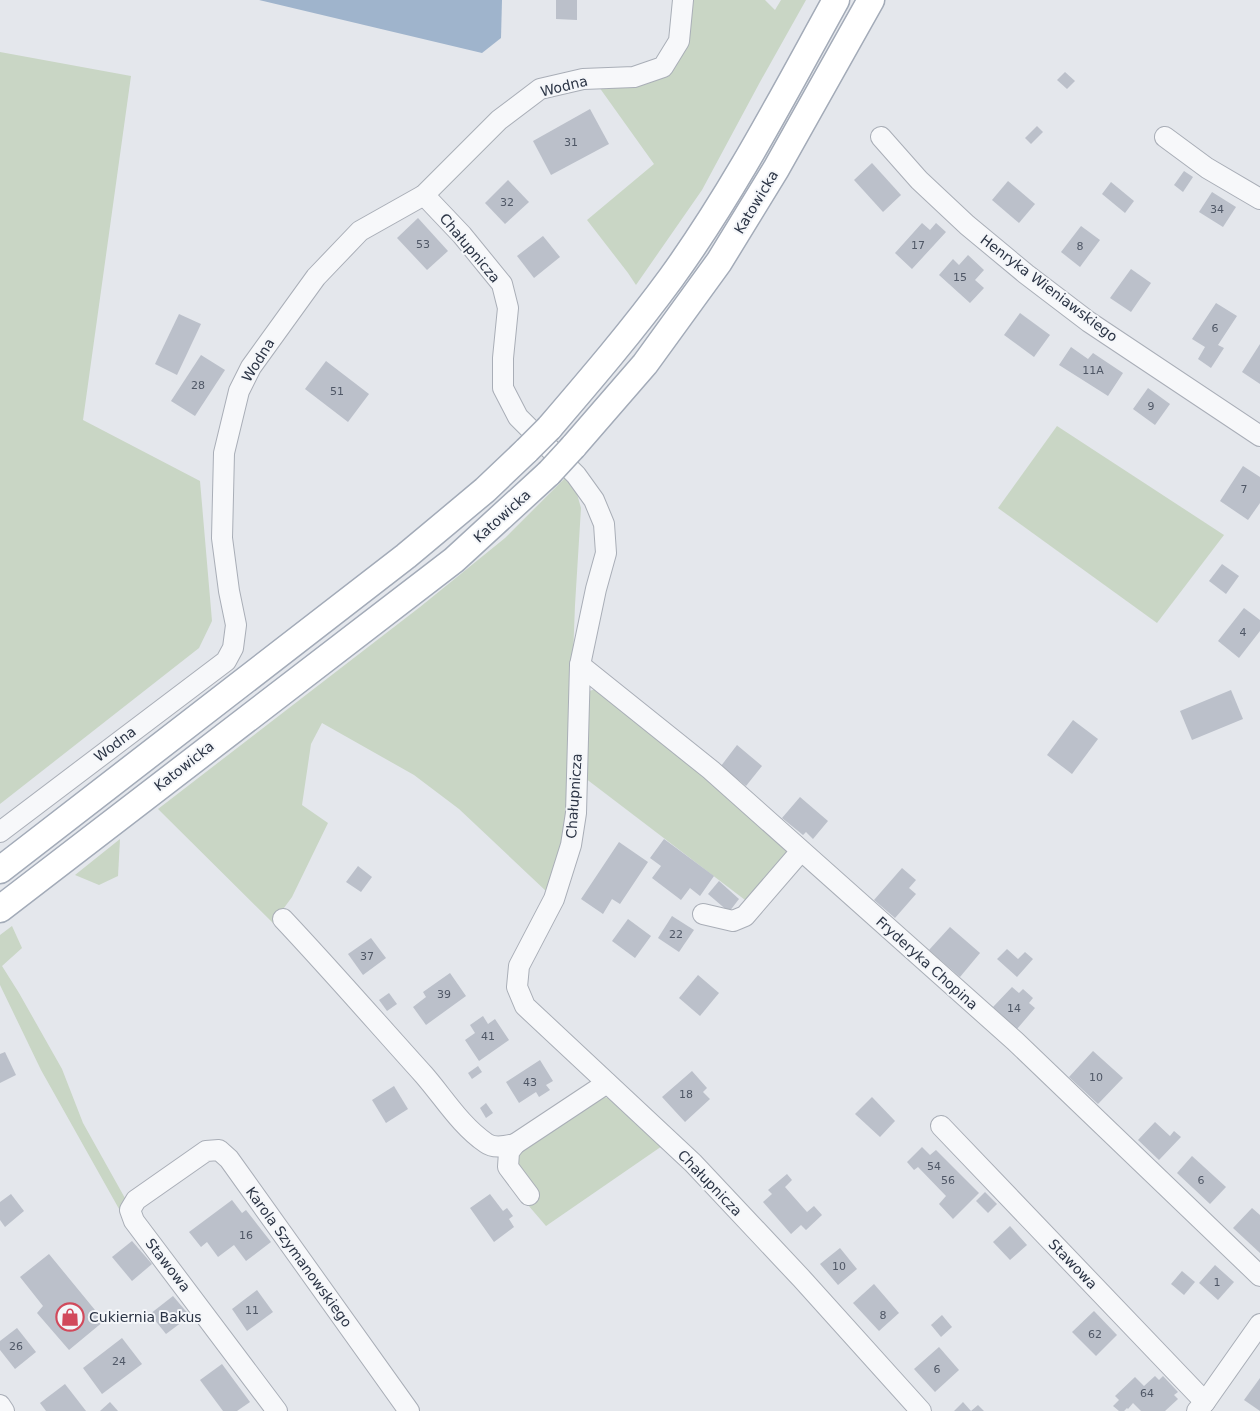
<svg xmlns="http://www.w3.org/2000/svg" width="1260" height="1411" font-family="'DejaVu Sans',sans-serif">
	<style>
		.green { fill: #c9d6c5 }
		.water { fill: #9fb4cc }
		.building { fill: #bbc0ca }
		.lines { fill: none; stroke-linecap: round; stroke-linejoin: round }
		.minor-casing { stroke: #a9aeb7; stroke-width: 22 }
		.major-casing { stroke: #a3abb8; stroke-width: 29 }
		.minor { stroke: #f7f8fa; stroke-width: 20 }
		.major { stroke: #fff; stroke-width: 26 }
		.major-bridge-casing { stroke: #a3abb8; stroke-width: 29; stroke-linecap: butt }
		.major-bridge { stroke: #fff; stroke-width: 26 }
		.labels { text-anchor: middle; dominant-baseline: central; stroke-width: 4; stroke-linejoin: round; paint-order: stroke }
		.number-label { font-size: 11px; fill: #4f5766 }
		.street-label { font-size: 14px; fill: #2b3445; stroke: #f4f6f9 }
		.poi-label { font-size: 14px; fill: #2b3445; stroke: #f4f6f9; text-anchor: start }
	</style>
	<rect width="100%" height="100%" fill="#e4e7ec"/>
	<g class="green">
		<path d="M693,0H765L775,10L781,0H806L760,82L702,190L636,285L628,273L587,220L654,164L599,87L647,84L668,72L688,42Z"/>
		<path d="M0,52L131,76L83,420L200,481L212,621L199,648L0,804Z"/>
		<path d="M1057,426L1224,535L1157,623L998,508Z"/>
		<path d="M565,478L577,494L581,508L575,605L566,840L547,892L459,809L414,775L322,723L311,744L302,805L328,823L292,897L273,923L158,809L420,607L505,538Z"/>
		<path d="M599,688L725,789L791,852L749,903L585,778L586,692Z"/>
		<path d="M120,839L118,876L99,885L75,875Z"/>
		<path d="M12,926L22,948L2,966L19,993L62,1069L83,1123L126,1200L123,1216L41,1070L0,985V935Z"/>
		<path d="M604,1097L619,1101L665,1144L546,1226L528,1205L537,1198L513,1161L520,1148L583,1107Z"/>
	</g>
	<path class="water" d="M259,0H502L501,38L482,53Z"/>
	<g class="building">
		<path d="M556,0H577V20L556,19Z"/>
		<path d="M1065,72L1075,81L1067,89L1057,80Z"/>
		<path d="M590,109L609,144L551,175L533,141Z"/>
		<path d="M1037,126L1043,132L1031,144L1025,138Z"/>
		<path d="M872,163L901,195L883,212L854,180Z"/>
		<path d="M1184,171L1193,177L1183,192L1174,185Z"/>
		<path d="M508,180L529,202L505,224L485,203Z"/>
		<path d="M1008,181L1035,204L1019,223L992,200Z"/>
		<path d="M1111,182L1134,201L1125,213L1102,194Z"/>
		<path d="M1212,192L1236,207L1223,227L1199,212Z"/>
		<path d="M418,218L448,251L427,270L397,238Z"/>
		<path d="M922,223L930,230L936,223L946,232L912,269L895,253Z"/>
		<path d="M1081,226L1100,240L1080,267L1061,252Z"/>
		<path d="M543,236L560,257L534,278L517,256Z"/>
		<path d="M968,255L984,270L975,280L984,288L970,303L939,275L953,259L959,265Z"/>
		<path d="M1131,269L1151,283L1131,312L1110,298Z"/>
		<path d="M1216,303L1237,316L1218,345L1224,348L1211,368L1198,359L1205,347L1192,339Z"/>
		<path d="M1020,313L1050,335L1034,357L1004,335Z"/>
		<path d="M179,314L201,324L177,375L155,364Z"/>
		<path d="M1260,344V384L1242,372Z"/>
		<path d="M1071,347L1088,359L1093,353L1123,373L1108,396L1059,365Z"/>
		<path d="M201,355L225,370L195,416L171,401Z"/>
		<path d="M326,361L369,394L348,422L305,389Z"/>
		<path d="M1148,388L1170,404L1155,425L1133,409Z"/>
		<path d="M1243,466L1260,477V503L1248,520L1220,501Z"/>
		<path d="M1222,564L1239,576L1226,594L1209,581Z"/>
		<path d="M1244,608L1260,620V631L1239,658L1218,641Z"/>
		<path d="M1231,690L1243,719L1192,740L1180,711Z"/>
		<path d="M1073,720L1098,739L1072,774L1047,755Z"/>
		<path d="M737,745L762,766L746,786L721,766Z"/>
		<path d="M800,797L828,821L813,839L806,832L803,835L782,818Z"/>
		<path d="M664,839L714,876L700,896L690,888L681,900L652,878L661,866L650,858Z"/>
		<path d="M619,842L648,862L620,904L612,899L603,914L581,899Z"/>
		<path d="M358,866L372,877L361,892L346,882Z"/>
		<path d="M902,868L916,880L909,888L916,894L895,918L874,900Z"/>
		<path d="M719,881L739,899L729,912L708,894Z"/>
		<path d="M672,916L694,930L679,952L658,938Z"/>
		<path d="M628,919L651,936L635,958L612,941Z"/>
		<path d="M950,927L980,953L960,977L929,950Z"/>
		<path d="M371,938L386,958L363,975L348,954Z"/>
		<path d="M1007,949L1018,959L1025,952L1033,959L1017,977L997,959Z"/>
		<path d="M450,973L466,996L426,1025L413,1007L426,997L423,992Z"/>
		<path d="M698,975L719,993L700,1016L679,998Z"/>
		<path d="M1012,987L1019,993L1023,989L1033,998L1029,1003L1035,1008L1017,1029L993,1007Z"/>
		<path d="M389,993L397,1004L387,1011L379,1000Z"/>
		<path d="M483,1016L488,1024L495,1019L509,1040L479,1061L465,1040L475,1033L470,1025Z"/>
		<path d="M1093,1051L1123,1078L1098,1104L1069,1077Z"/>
		<path d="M5,1052L16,1075L0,1083V1054Z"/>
		<path d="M540,1060L553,1081L546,1085L550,1090L539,1097L536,1092L519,1103L506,1082Z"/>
		<path d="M478,1066L482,1072L472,1079L468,1073Z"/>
		<path d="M692,1071L707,1088L703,1092L710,1099L685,1122L662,1097Z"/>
		<path d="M394,1086L408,1109L386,1123L372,1100Z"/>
		<path d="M872,1097L895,1121L880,1137L855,1114Z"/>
		<path d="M486,1103L493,1113L486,1118L480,1108Z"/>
		<path d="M1155,1122L1170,1136L1174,1131L1181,1137L1159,1160L1138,1140Z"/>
		<path d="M922,1147L930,1155L936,1150L979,1193L953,1219L939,1204L946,1196L918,1167L914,1170L907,1162Z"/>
		<path d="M1192,1156L1226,1187L1210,1204L1177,1173Z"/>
		<path d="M787,1174L792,1180L785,1187L807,1212L814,1206L822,1215L806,1230L801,1225L791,1234L763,1202L772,1194L768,1190Z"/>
		<path d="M985,1192L997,1204L988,1213L976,1201Z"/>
		<path d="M11,1194L24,1211L5,1227L0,1220V1202Z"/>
		<path d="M490,1194L503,1211L507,1208L513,1216L509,1219L514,1227L494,1242L470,1208Z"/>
		<path d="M232,1200L242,1213L246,1210L271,1242L246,1261L234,1245L218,1257L207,1242L201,1247L189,1232Z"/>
		<path d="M1252,1208L1260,1215V1253L1233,1228Z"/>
		<path d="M1010,1226L1027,1245L1010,1260L993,1242Z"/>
		<path d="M132,1241L152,1264L132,1281L112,1257Z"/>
		<path d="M840,1248L857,1269L838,1285L820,1264Z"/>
		<path d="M49,1254L104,1321L69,1350L37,1313L43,1306L20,1277Z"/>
		<path d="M1215,1265L1234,1282L1218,1300L1199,1283Z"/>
		<path d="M1182,1271L1195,1282L1184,1295L1171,1284Z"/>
		<path d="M874,1284L899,1313L879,1331L853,1303Z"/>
		<path d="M257,1290L273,1312L247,1331L232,1309Z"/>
		<path d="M173,1296L190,1316L166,1334L150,1314Z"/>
		<path d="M1094,1311L1117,1335L1096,1356L1072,1332Z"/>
		<path d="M942,1315L952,1327L941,1337L931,1325Z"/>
		<path d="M17,1328L36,1352L15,1369L0,1350V1341Z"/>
		<path d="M122,1338L142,1364L102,1394L83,1368Z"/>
		<path d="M939,1347L959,1370L935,1392L914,1369Z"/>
		<path d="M222,1364L250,1402L237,1411H223L200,1380Z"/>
		<path d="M1155,1376L1159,1380L1163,1376L1178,1392L1174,1395L1178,1399L1165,1411H1141L1133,1403L1128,1409L1127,1408L1124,1411H1119L1113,1406L1119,1400L1115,1396L1135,1377L1144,1386Z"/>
		<path d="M1260,1378V1411L1244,1400Z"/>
		<path d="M65,1384L86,1411H46L40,1403Z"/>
		<path d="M110,1402L118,1411H100Z"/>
		<path d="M963,1402L971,1411L978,1405L984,1411H954Z"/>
	</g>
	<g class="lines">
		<g class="minor-casing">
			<g id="minor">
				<path d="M881,137L919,180L967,225L1026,274L1089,322L1260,436"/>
				<path d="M1165,137L1207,168L1260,199"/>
				<path d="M424,195L462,235L502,284L508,308L503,358V388L518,417L576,475L594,500L604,524L606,553L596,589L580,665L576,813L571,845L554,899L519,966L517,987L525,1006L693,1163L802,1279L921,1411"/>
				<path d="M580,665L711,770L1015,1041L1260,1276"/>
				<path d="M0,832L226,661L233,648L236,625L229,591L222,538L224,453L239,391L251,367L316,277L360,231L424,195L499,120L540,89L583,79L634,77L663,67L679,41L683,0"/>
				<path d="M703,914L733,921L745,916L801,851"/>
				<path d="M283,919C331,970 377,1023 424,1075C444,1098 461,1126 486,1143C494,1149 506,1146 515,1144L607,1083"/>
				<path d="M941,1126L1205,1402"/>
				<path d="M515,1144L509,1152L508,1167L529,1195"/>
				<path d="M0,1405L4,1411"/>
				<path d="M277,1411L134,1221L130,1210L136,1200L206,1151L219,1150L229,1159L409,1411"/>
				<path d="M1197,1411L1205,1402L1260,1324"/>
			</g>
		</g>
		<g class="major-casing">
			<g id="major">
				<path d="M549,428C591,379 633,330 671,278C734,191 784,94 836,0"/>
				<path d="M573,447L645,364L719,262L776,169L871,0"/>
				<path d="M0,870L406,556L485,490L527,450"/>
				<path d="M0,909L454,560L549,473"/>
			</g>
		</g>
		<use href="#minor" class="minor"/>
		<use href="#major" class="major"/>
		<g class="major-bridge-casing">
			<g id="major-bridge">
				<path d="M527,450L549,428"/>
				<path d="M549,473L573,447"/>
			</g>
		</g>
		<use href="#major-bridge" class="major-bridge"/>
	</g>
	<defs>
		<g id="shop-ring" transform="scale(1.4375)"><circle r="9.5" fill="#f4f6f9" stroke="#d1495b" stroke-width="1.5"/><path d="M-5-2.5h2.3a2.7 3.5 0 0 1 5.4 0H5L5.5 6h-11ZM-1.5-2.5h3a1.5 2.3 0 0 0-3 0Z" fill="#d1495b"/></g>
	</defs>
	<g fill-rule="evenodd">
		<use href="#shop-ring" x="70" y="1317"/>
	</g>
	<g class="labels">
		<g class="number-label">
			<text x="571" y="142">31</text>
			<text x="507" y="202">32</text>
			<text x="1217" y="209">34</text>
			<text x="423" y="244">53</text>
			<text x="918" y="245">17</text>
			<text x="1080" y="246">8</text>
			<text x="960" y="277">15</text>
			<text x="1215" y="328">6</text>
			<text x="1093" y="370">11A</text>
			<text x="198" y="385">28</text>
			<text x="337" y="391">51</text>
			<text x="1151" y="406">9</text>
			<text x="1244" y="489">7</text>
			<text x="1243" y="632">4</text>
			<text x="676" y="934">22</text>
			<text x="367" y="956">37</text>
			<text x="444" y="994">39</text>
			<text x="1014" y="1008">14</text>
			<text x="488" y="1036">41</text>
			<text x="1096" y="1077">10</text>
			<text x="530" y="1082">43</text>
			<text x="686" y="1094">18</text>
			<text x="934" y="1166">54</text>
			<text x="948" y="1180">56</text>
			<text x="1201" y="1180">6</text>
			<text x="246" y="1235">16</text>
			<text x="839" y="1266">10</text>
			<text x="1217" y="1282">1</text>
			<text x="252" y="1310">11</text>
			<text x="883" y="1315">8</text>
			<text x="1095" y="1334">62</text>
			<text x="16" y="1346">26</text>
			<text x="119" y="1361">24</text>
			<text x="937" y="1369">6</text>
			<text x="1147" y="1393">64</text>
		</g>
		<g class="street-label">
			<text transform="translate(564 86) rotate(-14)">Wodna</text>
			<text transform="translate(756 202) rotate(-59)">Katowicka</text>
			<text transform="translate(470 248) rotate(50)">Chałupnicza</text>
			<text transform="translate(1049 288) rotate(37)">Henryka Wieniawskiego</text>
			<text transform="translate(258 360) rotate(-58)">Wodna</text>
			<text transform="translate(502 516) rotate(-42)">Katowicka</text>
			<text transform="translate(115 744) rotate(-37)">Wodna</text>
			<text transform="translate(184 766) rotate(-38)">Katowicka</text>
			<text transform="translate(574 796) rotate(-86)">Chałupnicza</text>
			<text transform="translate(927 963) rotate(42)">Fryderyka Chopina</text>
			<text transform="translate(710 1183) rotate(46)">Chałupnicza</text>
			<text transform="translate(299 1257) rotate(54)">Karola Szymanowskiego</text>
			<text transform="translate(1073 1264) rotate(46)">Stawowa</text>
			<text transform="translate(168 1265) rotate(52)">Stawowa</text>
		</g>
		<g class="poi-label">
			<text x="89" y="1317">Cukiernia Bakus</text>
		</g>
	</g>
</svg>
